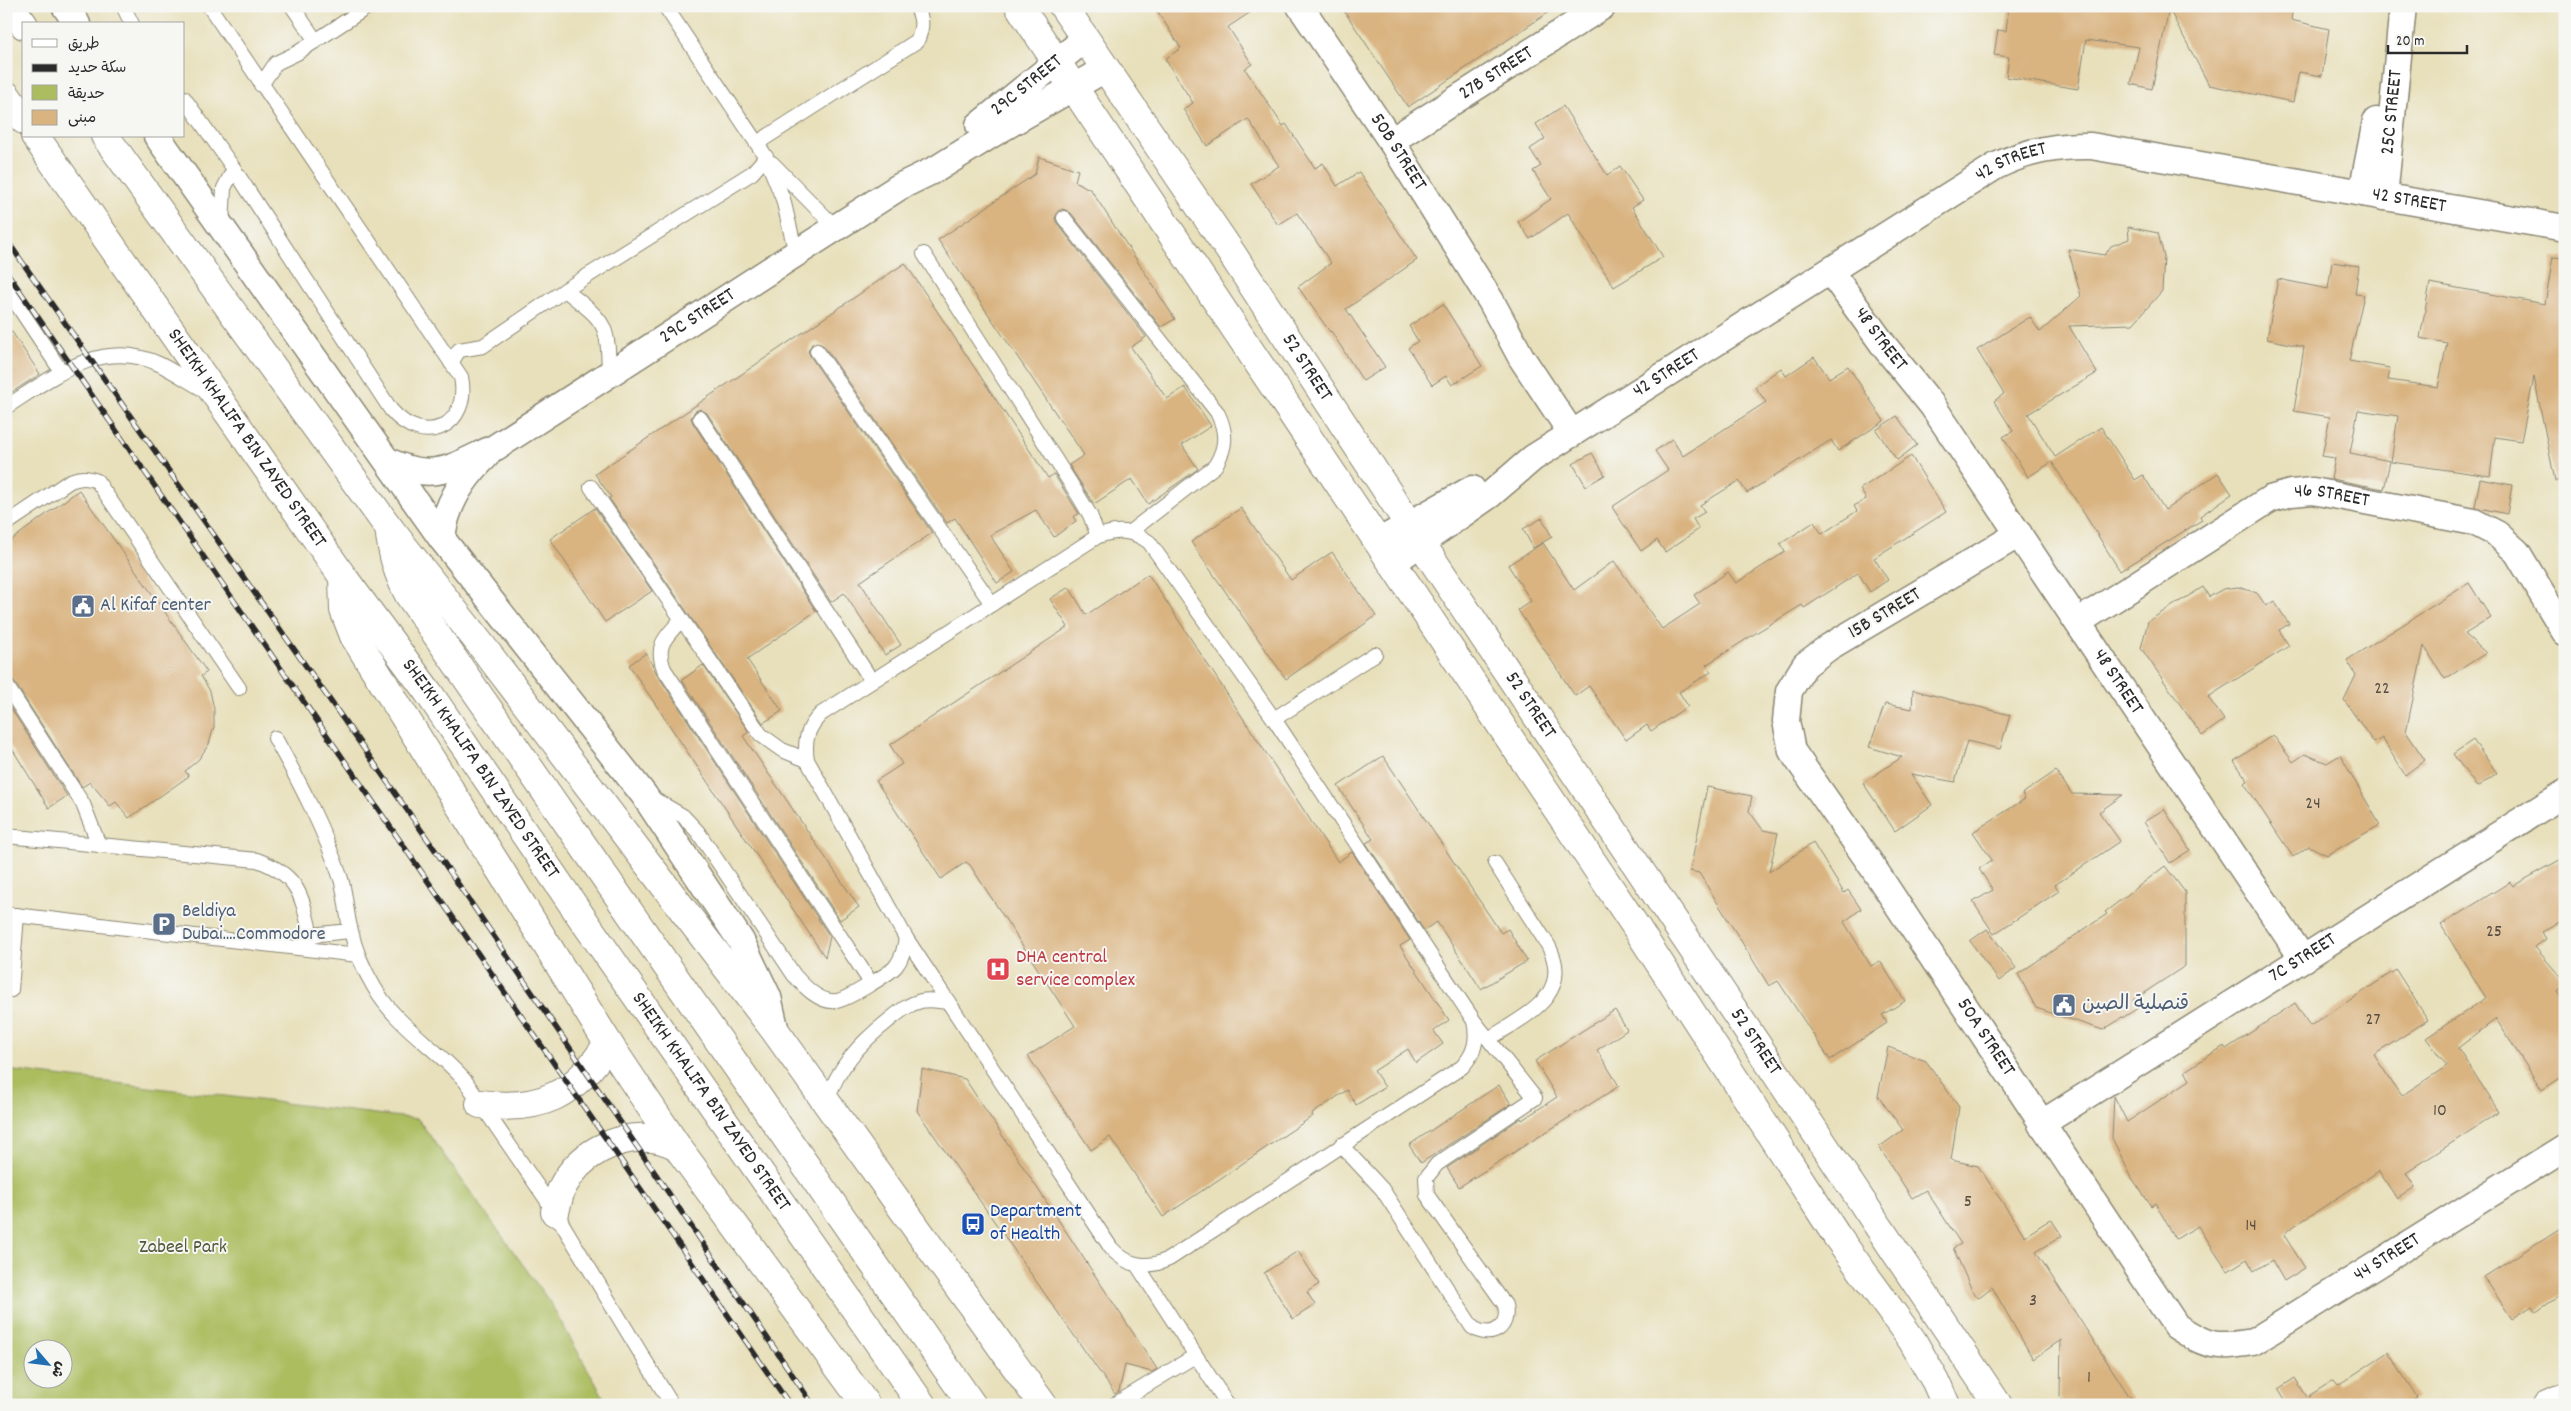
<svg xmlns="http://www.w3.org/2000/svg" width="2571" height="1411" font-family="Dekko,'Playpen Sans Arabic',sans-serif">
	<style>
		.green { fill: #acbd60; stroke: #6c7446; fill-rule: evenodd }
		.building { fill: #d9b380 }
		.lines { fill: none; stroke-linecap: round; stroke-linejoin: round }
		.service-casing { stroke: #8a8673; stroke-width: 16 }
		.minor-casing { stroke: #8a8673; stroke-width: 29 }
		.tertiary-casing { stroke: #8a8673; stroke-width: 30 }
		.secondary-casing { stroke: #8a8673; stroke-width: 30 }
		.primary-casing { stroke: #8a8673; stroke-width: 30 }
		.trunk-casing { stroke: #8a8673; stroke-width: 30 }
		.service { stroke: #fff; stroke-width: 14 }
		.minor { stroke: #fff; stroke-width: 26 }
		.tertiary { stroke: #fff; stroke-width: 28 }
		.secondary { stroke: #fff; stroke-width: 28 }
		.primary { stroke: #fff; stroke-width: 28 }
		.trunk { stroke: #fff; stroke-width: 28 }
		.rail-casing { stroke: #2b2b2b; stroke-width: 5.5 }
		.rail { stroke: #f6f6f2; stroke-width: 4; stroke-dasharray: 11; stroke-linecap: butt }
		.labels { text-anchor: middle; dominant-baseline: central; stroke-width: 4; stroke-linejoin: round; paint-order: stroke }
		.number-label { font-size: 18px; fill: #564d40 }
		.street-label { font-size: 20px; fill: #2b2b2b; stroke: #f6f6f2 }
		.service-label { font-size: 20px; fill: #4e5e75; stroke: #f6f6f2; text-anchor: start }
		.health-label { font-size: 20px; fill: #be3a42; stroke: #f6f6f2; text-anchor: start }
		.transit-label { font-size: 20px; fill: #164399; stroke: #f6f6f2; text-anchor: start }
		.park-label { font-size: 20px; fill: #52573b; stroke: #f6f6f2 }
	</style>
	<rect width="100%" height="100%" fill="#f6f6f2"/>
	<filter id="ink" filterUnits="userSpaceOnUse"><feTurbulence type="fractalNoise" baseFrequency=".02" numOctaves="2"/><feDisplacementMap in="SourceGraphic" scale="10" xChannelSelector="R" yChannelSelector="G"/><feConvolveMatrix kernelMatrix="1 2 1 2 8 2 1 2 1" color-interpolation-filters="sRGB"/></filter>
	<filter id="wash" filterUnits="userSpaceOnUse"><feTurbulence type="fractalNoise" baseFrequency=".0096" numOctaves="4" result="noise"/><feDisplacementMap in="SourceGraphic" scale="20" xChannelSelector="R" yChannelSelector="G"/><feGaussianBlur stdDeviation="1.12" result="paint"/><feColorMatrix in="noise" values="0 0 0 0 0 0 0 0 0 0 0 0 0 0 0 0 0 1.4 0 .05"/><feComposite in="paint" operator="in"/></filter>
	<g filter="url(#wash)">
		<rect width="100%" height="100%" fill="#e8e0bb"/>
		<path class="green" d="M6,1070L418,1119L549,1301L608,1405H6ZM62,1348V1378H32V1348Z"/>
		<g id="blocks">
			<g class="building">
				<path d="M1154,6H1260L1228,27L1252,64L1245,69L1283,126L1286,124L1315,168L1323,163L1337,186L1359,172L1417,260L1346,309L1385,367L1363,381L1331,331L1330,332L1298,287L1331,263L1297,213L1278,225L1251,184L1279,166L1248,119L1207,146L1183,109L1193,103L1165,59L1181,48Z"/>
				<path d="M1341,6H1558L1408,107Z"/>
				<path d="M2009,6H2293L2291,20L2329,29L2322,76L2299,72L2293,102L2209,85L2169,9L2152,89L2131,84L2139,47L2086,40L2078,89L2006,77L2009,57L1994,55L1998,30L2006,31Z"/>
				<path d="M1563,106L1607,175L1620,166L1643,200L1632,207L1663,257L1614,287L1568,213L1530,239L1518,222L1551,199L1533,171L1541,166L1530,149L1545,139L1536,124Z"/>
				<path d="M1039,157L1078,170L1075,181L1091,190L1175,319L1161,327L1071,213L1063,209L1058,211L1055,219L1057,223L1146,337L1131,347L1167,399L1185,387L1211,426L1182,445L1198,469L1148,504L1132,479L1094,504L1069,465L1084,455L938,240L1035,174Z"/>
				<path d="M2128,227L2158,233L2164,257L2162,291L2133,324L2069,326L2097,373L2028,414L2055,457L2101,427L2135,480L2143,475L2165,510L2218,473L2232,494L2200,516L2202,520L2120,571L2052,462L2028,477L2003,437L2013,431L1994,401L2004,394L1977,350L2030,317L2040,332L2081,296L2068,249L2105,255L2111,246L2129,239Z"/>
				<path d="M2553,257L2565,258V480L2555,481L2534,377L2521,441L2495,437L2490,476L2391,462L2398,416L2358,410L2350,453L2390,461L2384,489L2331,479L2335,458L2322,456L2330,417L2294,411L2304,347L2267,339L2278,279L2328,289L2332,262L2359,266L2355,294L2364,295L2349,361L2390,368L2388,380L2438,387L2447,343L2420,338L2430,283L2545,304Z"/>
				<path d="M905,263L1048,478L1054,474L1079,514L1073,517L1076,521L1054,537L1036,510L990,535L1014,572L997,583L955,518L947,523L824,346L817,342L812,344L808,351L810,356L932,533L860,582L901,645L885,655L844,593L831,602L707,413L700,409L695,411L691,418L693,423L816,611L747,659L782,711L763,723L609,498L611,497L595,474Z"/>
				<path d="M1443,304L1482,366L1452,385L1446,376L1432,385L1408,348L1418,341L1409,326Z"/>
				<path d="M6,323L40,374L6,396Z"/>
				<path d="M1814,357L1829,378L1848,366L1884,421L1838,451L1831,440L1747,493L1739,481L1700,505L1705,512L1693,519L1699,529L1665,552L1657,540L1641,551L1612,507L1668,470L1655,451L1672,439L1683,456L1766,402L1755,387L1781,368L1786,376Z"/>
				<path d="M1897,416L1917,445L1897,460L1876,430Z"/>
				<path d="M1592,453L1605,475L1586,486L1573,464Z"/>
				<path d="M1911,456L1946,512L1874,558L1888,580L1870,592L1858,573L1804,608L1802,605L1759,631L1706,665L1711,672L1679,692L1688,706L1651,731L1647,725L1626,740L1589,686L1575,696L1518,610L1531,601L1508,565L1543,543L1574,590L1614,561L1662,629L1700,604L1694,595L1728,572L1736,583L1785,552L1780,544L1814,522L1822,534L1857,511L1854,506L1866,499L1860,489Z"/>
				<path d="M2480,479L2512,485L2507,514L2475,507Z"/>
				<path d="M79,490L207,672L201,676L210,691L214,709V727L209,744L199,759L185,771L189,776L129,818L116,802L110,806L90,782L82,787L13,680L6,676V544Z"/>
				<path d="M595,508L652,591L605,622L550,539Z"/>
				<path d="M1241,508L1291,580L1332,552L1376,616L1286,679L1191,542Z"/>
				<path d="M1542,518L1552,537L1533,548L1523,529Z"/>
				<path d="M1148,574L1338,862L1352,852L1410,940L1400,946L1449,1020L1434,1031L1443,1044L1416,1063L1408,1049L1374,1071L1385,1087L1356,1105L1347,1090L1312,1114L1313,1116L1163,1217L1110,1137L1091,1150L1028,1056L1075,1026L970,865L966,862L941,879L876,781L902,764L890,745L1068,627L1050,599L1069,587L1086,615Z"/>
				<path d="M2469,583L2491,618L2465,634L2486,653L2445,679L2424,646L2406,732L2425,760L2405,775L2382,738L2374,743L2344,700L2356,675L2347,660Z"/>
				<path d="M2203,587L2209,597L2223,589L2238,587L2257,593L2266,606L2274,601L2289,624L2279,630L2289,646L2208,697L2224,720L2202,736L2141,648L2148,621Z"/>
				<path d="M646,653L657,674L830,937L825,957L629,665Z"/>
				<path d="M703,665L749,732L743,736L859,907L840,920L682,680Z"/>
				<path d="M1913,690L2010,715L2000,749L1967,741L1955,782L1911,774L1932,805L1895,831L1863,783L1902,757L1869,747L1885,704L1912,709Z"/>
				<path d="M6,701L67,796L49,808L6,739Z"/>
				<path d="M2273,735L2293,762L2305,754L2327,763L2340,755L2380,825L2327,855L2309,846L2293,857L2244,783L2248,781L2234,761Z"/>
				<path d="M2473,740L2497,773L2477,787L2453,754Z"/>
				<path d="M1383,756L1501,933L1508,929L1527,961L1481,989L1437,922L1424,930L1366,843L1373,839L1338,786Z"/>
				<path d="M2056,771L2072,794L2123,795L2099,812L2120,841L2055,885L2059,891L1994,934L1973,902L1993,890L1979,869L1992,860L1973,832L2025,799L2022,794Z"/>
				<path d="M1707,787L1752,796L1749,811L1763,830L1778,833L1769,872L1813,843L1844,893L1848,890L1861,909L1844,922L1871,966L1880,961L1905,1001L1882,1015L1887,1023L1830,1060L1778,981L1769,986L1699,873L1690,871Z"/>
				<path d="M2164,809L2190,850L2170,863L2144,822Z"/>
				<path d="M2565,857V920L2542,932L2546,939L2535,947L2565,982V985L2557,992L2565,1003V1075L2542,1090L2496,1019L2458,1048L2499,1112L2406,1173L2415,1187L2397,1199L2379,1171L2288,1230L2284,1235L2305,1268L2284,1281L2272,1260L2254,1271L2247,1259L2228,1271L2198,1226L2176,1239L2155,1203L2151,1206L2132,1178L2112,1138L2114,1096L2127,1122L2190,1080L2185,1071L2224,1046L2226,1049L2295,1003L2310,1026L2396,970L2428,1020L2374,1055L2401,1096L2447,1066L2426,1038L2486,998L2441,925L2510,882L2513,886Z"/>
				<path d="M2165,866L2185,892V966L2133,1000L2138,1008L2103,1030L2036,1008L2018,974L2107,914L2105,912Z"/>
				<path d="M1987,929L2016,968L1999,981L1970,941Z"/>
				<path d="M1615,1010L1627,1030L1597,1050L1619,1086L1459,1187L1447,1168L1521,1118L1522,1120L1557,1097L1535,1061Z"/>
				<path d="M1888,1047L1926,1061L1959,1107L1951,1160L1978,1166L2025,1236L2051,1219L2062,1236L2036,1252L2135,1405H2066L2060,1398L2061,1340L2033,1359L1992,1287L1978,1298L1971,1288L1953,1248L1961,1244L1926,1190L1912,1198L1879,1147L1903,1130L1878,1096Z"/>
				<path d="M922,1069L965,1079L1157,1369L1152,1372L1125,1365L1119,1391L1115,1394L917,1111Z"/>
				<path d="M1499,1085L1511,1104L1421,1163L1409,1145Z"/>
				<path d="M2565,1225V1292L2536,1312L2532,1306L2512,1319L2484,1277Z"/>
				<path d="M1298,1251L1319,1284L1307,1292L1315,1305L1293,1319L1264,1273Z"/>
				<path d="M2388,1352L2417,1397L2405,1405H2288L2278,1389L2295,1378L2307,1397L2334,1380L2338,1385Z"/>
			</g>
		</g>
	</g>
	<g filter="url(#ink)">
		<use href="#blocks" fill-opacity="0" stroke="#8a8673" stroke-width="1"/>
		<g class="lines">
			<g class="service-casing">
				<g id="service">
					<path d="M123,6L132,24"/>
					<path d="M292,6L316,41"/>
					<path d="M665,6L766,157L783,199L796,254"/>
					<path d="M261,85L276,63L297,53L369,6"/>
					<path d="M184,98L234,169L391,410C424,449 471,426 461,377L209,6"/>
					<path d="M757,143L917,41C923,27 923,19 916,6"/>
					<path d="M772,163L836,228"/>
					<path d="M1064,218L1217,412C1227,432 1227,447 1215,466L1130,532"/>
					<path d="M222,225L224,188L234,169"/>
					<path d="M924,254L1078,495L1090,515L1098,536"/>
					<path d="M6,288L61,371"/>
					<path d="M565,290C606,323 608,322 609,374"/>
					<path d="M817,351L992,604"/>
					<path d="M451,363L459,350L483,346L565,290L752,173L766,157"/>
					<path d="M6,407C53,377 102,337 159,364C175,372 190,382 206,391"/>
					<path d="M700,418L872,681"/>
					<path d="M591,487L761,735L782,750L807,760"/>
					<path d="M6,524L70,481C81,477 87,477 97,481L239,688"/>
					<path d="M681,620C665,638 655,645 664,669L871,983"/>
					<path d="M6,685L83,804L99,845"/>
					<path d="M1274,719L1375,654"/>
					<path d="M275,738C300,783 324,829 341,879C346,895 346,914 351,931C355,950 364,970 374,987C396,1026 437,1048 466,1082L555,1212L672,1405"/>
					<path d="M650,797L683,816L698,832L794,975C804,986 819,1003 836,1001C844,1001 891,973 896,966C903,957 904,948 906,938"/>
					<path d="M6,836L257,860C299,875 302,896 311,936"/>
					<path d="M6,914L358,955"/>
					<path d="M302,940L320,934L350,931"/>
					<path d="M6,989L11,990L17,915"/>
					<path d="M1489,1039C1524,1016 1575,995 1548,945L1495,863"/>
					<path d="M826,1102C839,1066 859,1044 888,1021C898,1013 908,1004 921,1001C930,999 938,1001 948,1002"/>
					<path d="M1341,1145L1382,1189L1472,1327C1491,1340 1510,1328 1505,1305L1427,1195L1426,1178L1437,1164L1535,1098L1474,1021L1274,719L1149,542C1132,530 1118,529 1098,536L821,714C807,728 804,741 807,760L906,938L1111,1248C1128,1267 1147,1269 1169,1259L1462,1067C1475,1053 1478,1040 1474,1021"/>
					<path d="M1137,1265L1228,1405"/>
					<path d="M1114,1405L1195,1356"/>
				</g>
			</g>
			<g class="minor-casing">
				<g id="minor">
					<path d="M65,6L77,24"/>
					<path id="s1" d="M1300,6L1391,141L1491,301L1521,357L1572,434"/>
					<path id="s2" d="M979,125L1085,39"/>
					<path d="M157,136L442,539L644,795L741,941L768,997L776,1032"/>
					<path id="s3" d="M1391,141L1603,6"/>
					<path d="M2362,193L2376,121"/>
					<path id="s4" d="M2384,197L2403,6"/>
					<path id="s5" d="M1830,271L1885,347L1932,405L2303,959"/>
					<path id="s6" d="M388,461C434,484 454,466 496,447L899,187L938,168L994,133L1105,69"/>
					<path id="s7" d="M2019,534L1829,647L1805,665L1789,691L1786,721L1792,751L1868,860L2176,1326C2208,1347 2216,1348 2253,1342L2565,1147"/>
					<path d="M442,539C445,505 462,479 486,456"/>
					<path d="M1378,542L1472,489"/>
					<path id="s8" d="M1392,563L1491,494L1533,458L1996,166C2027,151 2056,145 2091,146L2565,228"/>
					<path id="s9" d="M2078,622L2270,499L2291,493L2313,491L2474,522L2497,534L2517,552L2565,632"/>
					<path id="s10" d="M2041,1124L2565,793"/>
				</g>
			</g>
			<g class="tertiary-casing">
				<g id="tertiary">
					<path d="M1019,6L1636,927L1836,1235L1912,1340L1936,1382L1946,1405"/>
					<path id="s11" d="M1063,6L1232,254L1421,543L1998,1405"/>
				</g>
			</g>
			<g class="secondary-casing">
				<g id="secondary">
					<path d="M10,6L24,25"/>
					<path d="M6,95L24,120"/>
					<path id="s12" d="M35,136L343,577L344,610L354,636L608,1043L676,1145L866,1405"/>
					<path d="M105,136L389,528L485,650L776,1032L1043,1405"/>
					<path d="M480,1104C540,1112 576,1095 608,1043"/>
					<path d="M555,1212C557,1204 559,1194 563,1186C579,1155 615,1135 650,1138C658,1138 668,1142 676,1145"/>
				</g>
			</g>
			<g class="primary-casing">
				<g id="primary">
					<path d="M389,528C392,553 397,573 409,595L972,1405"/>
					<path id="s13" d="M343,577L428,692L580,915L922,1405"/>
				</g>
			</g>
			<g class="trunk-casing">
				<path id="trunk" d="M2547,1405L2565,1397"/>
			</g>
			<use href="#service" class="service"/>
			<use href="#minor" class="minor"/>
			<use href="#tertiary" class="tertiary"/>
			<use href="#secondary" class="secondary"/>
			<use href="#primary" class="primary"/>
			<use href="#trunk" class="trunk"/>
			<g class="rail-casing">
				<g id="rail">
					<path d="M6,239L433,847L813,1405"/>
					<path d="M6,271L790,1405"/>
				</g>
			</g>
			<use href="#rail" class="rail"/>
		</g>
	</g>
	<defs>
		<g id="civic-square" transform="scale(1.25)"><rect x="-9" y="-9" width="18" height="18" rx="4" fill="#5c6f8a" stroke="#f6f6f2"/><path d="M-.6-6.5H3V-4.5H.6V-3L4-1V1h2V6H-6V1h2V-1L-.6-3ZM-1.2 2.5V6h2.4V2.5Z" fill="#fff"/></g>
		<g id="parking-square" transform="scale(1.25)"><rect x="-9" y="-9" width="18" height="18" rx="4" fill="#5c6f8a" stroke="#f6f6f2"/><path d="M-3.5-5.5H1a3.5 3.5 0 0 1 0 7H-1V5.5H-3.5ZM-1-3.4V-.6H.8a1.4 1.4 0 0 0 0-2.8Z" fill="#fff"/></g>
		<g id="hospital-square" transform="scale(1.25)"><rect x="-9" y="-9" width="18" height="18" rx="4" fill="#e0444e" stroke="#f6f6f2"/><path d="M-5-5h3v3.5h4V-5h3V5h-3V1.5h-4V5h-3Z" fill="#fff"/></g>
		<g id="bus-square" transform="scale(1.25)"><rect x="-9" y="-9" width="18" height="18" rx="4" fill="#1a4fb4" stroke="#f6f6f2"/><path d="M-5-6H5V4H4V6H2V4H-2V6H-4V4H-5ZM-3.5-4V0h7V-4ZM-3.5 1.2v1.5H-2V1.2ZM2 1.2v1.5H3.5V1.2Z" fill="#fff"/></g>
	</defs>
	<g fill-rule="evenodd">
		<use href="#civic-square" x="83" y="606"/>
		<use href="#parking-square" x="164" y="924"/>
		<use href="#hospital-square" x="998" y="969"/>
		<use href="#civic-square" x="2064" y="1005"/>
		<use href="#bus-square" x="973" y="1224"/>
	</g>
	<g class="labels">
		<g class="number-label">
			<text x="2382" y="689">22</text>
			<text x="2313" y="804">24</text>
			<text x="2494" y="932">25</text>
			<text x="2373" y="1020">27</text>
			<text x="2440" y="1111">10</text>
			<text x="1968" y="1202">5</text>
			<text x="2251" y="1226">14</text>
			<text x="2033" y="1301">3</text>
			<text x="2089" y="1378">1</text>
		</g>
		<g class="street-label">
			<text stroke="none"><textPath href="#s3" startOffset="125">27B STREET</textPath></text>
			<text stroke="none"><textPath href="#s2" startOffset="62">29C STREET</textPath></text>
			<text stroke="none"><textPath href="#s4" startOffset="85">25C STREET</textPath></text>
			<text stroke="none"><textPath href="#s1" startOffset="176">50B STREET</textPath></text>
			<text stroke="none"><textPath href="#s8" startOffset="739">42 STREET</textPath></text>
			<text stroke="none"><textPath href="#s8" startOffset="1144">42 STREET</textPath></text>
			<text stroke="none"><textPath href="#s6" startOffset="355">29C STREET</textPath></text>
			<text stroke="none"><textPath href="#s5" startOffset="85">48 STREET</textPath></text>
			<text stroke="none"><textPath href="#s11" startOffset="436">52 STREET</textPath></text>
			<text stroke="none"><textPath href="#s8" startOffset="334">42 STREET</textPath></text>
			<text stroke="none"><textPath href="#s12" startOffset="369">SHEIKH KHALIFA BIN ZAYED STREET</textPath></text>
			<text stroke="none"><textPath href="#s9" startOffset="291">46 STREET</textPath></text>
			<text transform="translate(1885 614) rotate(-31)">15B STREET</text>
			<text stroke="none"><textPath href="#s5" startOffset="502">48 STREET</textPath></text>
			<text stroke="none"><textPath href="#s11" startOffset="841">52 STREET</textPath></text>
			<text stroke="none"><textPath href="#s13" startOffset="236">SHEIKH KHALIFA BIN ZAYED STREET</textPath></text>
			<text stroke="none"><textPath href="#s10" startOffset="310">7C STREET</textPath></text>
			<text stroke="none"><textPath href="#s7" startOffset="688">50A STREET</textPath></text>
			<text stroke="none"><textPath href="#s11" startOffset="1246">52 STREET</textPath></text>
			<text stroke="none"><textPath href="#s13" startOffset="641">SHEIKH KHALIFA BIN ZAYED STREET</textPath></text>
			<text stroke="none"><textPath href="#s7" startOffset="1274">44 STREET</textPath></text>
		</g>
		<g class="service-label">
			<text x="100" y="606">Al Kifaf center</text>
			<text x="182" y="912">Beldiya<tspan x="182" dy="23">Dubai....Commodore</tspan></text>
			<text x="2082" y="1005">قنصلية الصين</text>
		</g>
		<g class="health-label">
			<text x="1016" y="958">DHA central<tspan x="1016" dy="23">service complex</tspan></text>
		</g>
		<g class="transit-label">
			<text x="990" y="1212">Department<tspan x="990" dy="23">of Health</tspan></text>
		</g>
		<g class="park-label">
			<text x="183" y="1248">Zabeel Park</text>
		</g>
	</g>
	<rect width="2571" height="1411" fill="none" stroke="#f6f6f2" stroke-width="25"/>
	<rect x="22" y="22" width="162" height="115" fill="#f6f6f2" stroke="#a5a5a2"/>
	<rect x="32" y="39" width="25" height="8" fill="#ffffff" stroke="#a5a5a2"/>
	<text x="68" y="48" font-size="15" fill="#2b2b2b">طريق</text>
	<rect x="32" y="64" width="25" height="8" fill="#2b2b2b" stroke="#a5a5a2"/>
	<text x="68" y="72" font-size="15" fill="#2b2b2b">سكة حديد</text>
	<rect x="32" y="85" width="25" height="15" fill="#acbd60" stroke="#a5a5a2"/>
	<text x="68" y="98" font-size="15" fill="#2b2b2b">حديقة</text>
	<rect x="32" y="110" width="25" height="15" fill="#d9b380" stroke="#a5a5a2"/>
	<text x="68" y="122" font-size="15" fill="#2b2b2b">مبنى</text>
	<g transform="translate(48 1364) rotate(118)"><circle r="24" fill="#f6f6f2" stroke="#a5a5a2"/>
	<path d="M0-4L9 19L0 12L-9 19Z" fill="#1f6fb2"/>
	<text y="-8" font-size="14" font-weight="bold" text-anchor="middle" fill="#2b2b2b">ش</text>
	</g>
	<path d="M2388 45v8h79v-8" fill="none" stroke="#2b2b2b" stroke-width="2.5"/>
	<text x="2396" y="45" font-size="15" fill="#2b2b2b" stroke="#f6f6f2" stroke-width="4" paint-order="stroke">20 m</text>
</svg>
